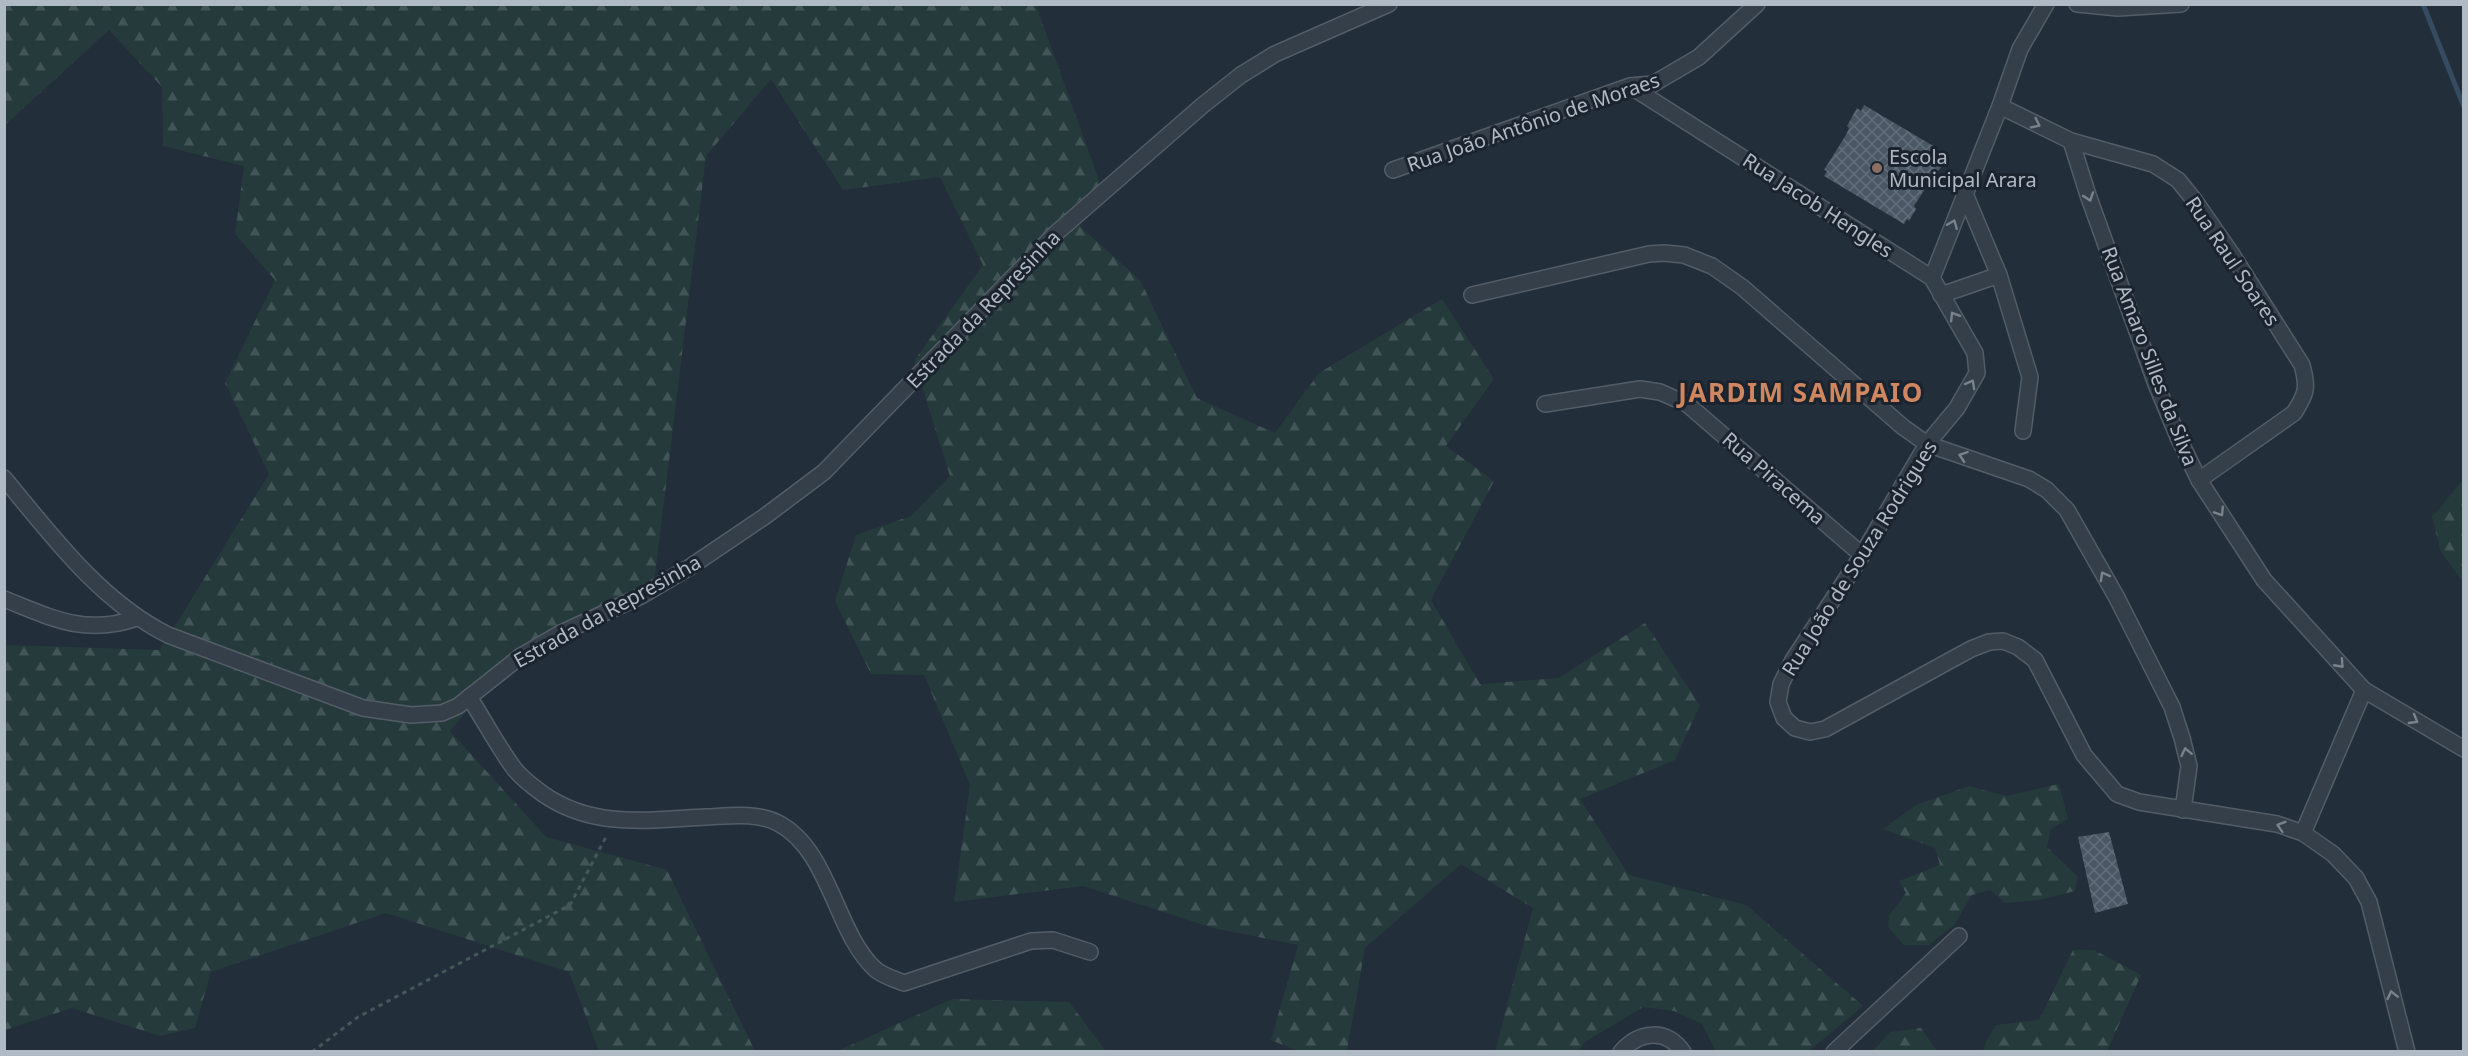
<svg xmlns="http://www.w3.org/2000/svg" width="2468" height="1056" font-family="'Noto Sans',sans-serif">
	<style>
		.forest { fill: url(#forest-firs) }
		.lines { fill: none; stroke-linecap: round; stroke-linejoin: round }
		.stream { stroke: #364b60; stroke-width: 5 }
		.building { fill: url(#building-cross-hatch) }
		.street-casing { stroke: #535d67; stroke-width: 18 }
		.path { stroke: #435859; stroke-width: 3; stroke-dasharray: 4.5 4.5; stroke-linecap: butt }
		.street { stroke: #353f49; stroke-width: 15 }
		.oneway { stroke: #79838d }
		.education-dot { fill: #8d6e63; stroke: #1b242e; stroke-width: 2 }
		.labels { text-anchor: middle; dominant-baseline: central; stroke-width: 6; stroke-linejoin: round; paint-order: stroke }
		.street-label { font-size: 20px; fill: #b0bac5; stroke: #1b242e }
		.poi-label { font-size: 20px; fill: #b0bac5; stroke: #1b242e; text-anchor: start }
		.district-label { font-size: 26px; font-weight: bold; letter-spacing: 1.5px; fill: #d08760; stroke: #1b242e }
	</style>
	<defs>
		<pattern id="forest-firs" width="22" height="20" patternUnits="userSpaceOnUse" patternTransform="scale(1.5)"><rect width="22" height="20" fill="#253b3b"/><path d="M5 1l3.5 6h-7zM16 11l3.5 6h-7z" fill="#425556"/></pattern>
		<pattern id="building-cross-hatch" width="8" height="8" patternUnits="userSpaceOnUse" patternTransform="scale(1.5)"><rect width="8" height="8" fill="#4a5865"/><path d="M0 0l8 8M0 8l8-8" fill="none" stroke="#626e7a"/></pattern>
	</defs>
	<rect width="100%" height="100%" fill="#222e39"/>
	<g class="forest">
		<path d="M5,5H1036L1100,183L1065,213L1140,280L1197,398L1275,433L1319,373L1442,299L1494,379L1446,446L1494,481L1431,600L1480,684L1559,678L1645,623L1700,705L1675,760L1580,799L1629,875L1746,905L1863,1006L1809,1051H1716L1702,1024L1674,1011L1643,1007L1585,1042L1579,1051H1495L1533,908L1461,864L1365,948L1347,1051H1298L1271,1040L1298,945L1213,928L1083,886L954,902L970,785L924,675L871,674L835,601L856,535L911,516L950,476L914,361L983,265L940,177L843,190L771,79L706,156L653,592L503,667L450,731L546,837L667,870L755,1051H599L569,972L386,913L211,972L195,1028L160,1036L72,1008L5,1030V645L160,650L269,474L225,383L275,280L235,234L244,166L163,146L162,87L109,30L5,125Z"/>
		<path d="M2463,480V582L2441,552L2432,517Z"/>
		<path d="M2059,784L2068,819L2051,829L2047,847L2078,877L2075,891L2040,900L2005,903L1990,890L1972,895L1954,925L1929,945H1904L1888,927L1889,916L1906,893L1899,881L1940,865L1935,848L1883,829L1916,805L1969,786L2006,796Z"/>
		<path d="M2073,950H2094L2141,975L2107,1051H1983L1985,1044L1996,1025L2039,1020Z"/>
		<path d="M952,999L1069,1002L1106,1051H838Z"/>
		<path d="M1921,1028L1937,1051H1873L1890,1032Z"/>
	</g>
	<g class="lines">
		<path class="stream" d="M2423,4L2464,107"/>
	</g>
	<g class="building">
		<path d="M1864,105L1935,147L1934,150L1944,156L1941,162L1943,165L1930,181L1914,206L1916,209L1909,221L1907,219L1904,224L1824,176L1827,171L1824,170L1846,135L1849,128L1847,126L1857,108L1861,111Z"/>
		<path d="M2109,832L2128,904L2095,913L2078,837Z"/>
	</g>
	<g class="lines">
		<g class="street-casing">
			<g id="street">
				<path d="M2077,4L2118,8L2181,4"/>
				<path d="M1630,86L1932,278L1975,353L1977,373L1957,408L1927,444L1862,555L1793,660L1781,684L1778,702L1784,718L1795,728L1810,732L1825,729L1971,649L1989,642L2003,641L2018,647L2035,660L2084,755L2117,794L2139,802L2277,824L2303,833L2333,854L2356,878L2369,902L2407,1052"/>
				<path d="M2000,106L2071,141L2153,164L2178,180L2195,201L2231,253L2302,365C2308,387 2307,393 2294,413L2199,480"/>
				<path d="M2071,141L2088,195L2156,384L2178,437L2199,480L2264,580L2364,690L2464,749"/>
				<path d="M1393,170L1630,86L1653,84L1699,57L1757,4"/>
				<path d="M1965,194L1999,275"/>
				<path d="M1932,278L2000,106L2020,49L2046,4"/>
				<path d="M1472,295L1649,254L1664,253L1684,255L1712,266L1742,287L1903,427L1927,444L2029,479L2047,490L2067,510L2117,598L2172,707L2182,738L2189,766L2183,810"/>
				<path d="M1941,295L1999,275L2030,377L2023,431"/>
				<path d="M1545,404L1640,389L1660,392L1687,404L1862,555"/>
				<path d="M4,478C52,536 100,601 168,635L363,708L411,715L442,713L458,706L521,656L559,634L641,596L690,567L764,517L824,472L1055,234L1203,105L1241,75L1275,54L1389,4"/>
				<path d="M4,599C52,618 85,636 137,618"/>
				<path d="M469,697C484,720 497,745 513,767C520,777 532,786 543,794C593,829 648,820 706,817C729,816 757,812 778,823C830,850 835,932 875,969C883,976 894,979 904,983L1031,941L1053,940L1090,952"/>
				<path d="M2303,833L2364,690"/>
				<path d="M1621,1052C1639,1031 1666,1028 1683,1052"/>
				<path d="M1834,1052L1959,936"/>
			</g>
		</g>
		<path class="path" d="M312,1052L358,1017L570,905L607,835"/>
		<use href="#street" class="street"/>
	</g>
	<defs><path id="oneway-chevron" d="M-2-3.5L2.5 0L-2 3.5" fill="none" stroke-width="1.6" stroke-linecap="round" stroke-linejoin="round" transform="scale(1.5)"/></defs>
	<g class="oneway">
		<use href="#oneway-chevron" transform="translate(2036 124) rotate(26)"/>
		<use href="#oneway-chevron" transform="translate(2089 197) rotate(71)"/>
		<use href="#oneway-chevron" transform="translate(1953 224) rotate(-68)"/>
		<use href="#oneway-chevron" transform="translate(1954 316) rotate(-122)"/>
		<use href="#oneway-chevron" transform="translate(1971 384) rotate(-61)"/>
		<use href="#oneway-chevron" transform="translate(1963 456) rotate(-161)"/>
		<use href="#oneway-chevron" transform="translate(2220 512) rotate(57)"/>
		<use href="#oneway-chevron" transform="translate(2104 576) rotate(-119)"/>
		<use href="#oneway-chevron" transform="translate(2340 664) rotate(48)"/>
		<use href="#oneway-chevron" transform="translate(2414 720) rotate(30)"/>
		<use href="#oneway-chevron" transform="translate(2186 752) rotate(-102)"/>
		<use href="#oneway-chevron" transform="translate(2281 826) rotate(-163)"/>
		<use href="#oneway-chevron" transform="translate(2392 995) rotate(-103)"/>
	</g>
	<circle class="education-dot" cx="1877" cy="168" r="6"/>
	<g class="labels">
		<g class="street-label">
			<text transform="translate(1533 122) rotate(-19)">Rua João Antônio de Moraes</text>
			<text transform="translate(1818 205) rotate(33)">Rua Jacob Hengles</text>
			<text transform="translate(2233 261) rotate(56)">Rua Raul Soares</text>
			<text transform="translate(983 309) rotate(-46)">Estrada da Represinha</text>
			<text transform="translate(2150 356) rotate(69)">Rua Amaro Silles da Silva</text>
			<text transform="translate(1774 478) rotate(41)">Rua Piracema</text>
			<text transform="translate(1859 558) rotate(-58)">Rua João de Souza Rodrigues</text>
			<text transform="translate(607 611) rotate(-29)">Estrada da Represinha</text>
		</g>
		<g class="poi-label">
			<text x="1889" y="156">Escola<tspan x="1889" dy="23">Municipal Arara</tspan></text>
		</g>
		<g class="district-label">
			<text x="1801" y="392">JARDIM SAMPAIO</text>
		</g>
	</g>
	<rect width="2468" height="1056" fill="none" stroke="#b0bac5" stroke-width="12"/>
</svg>
